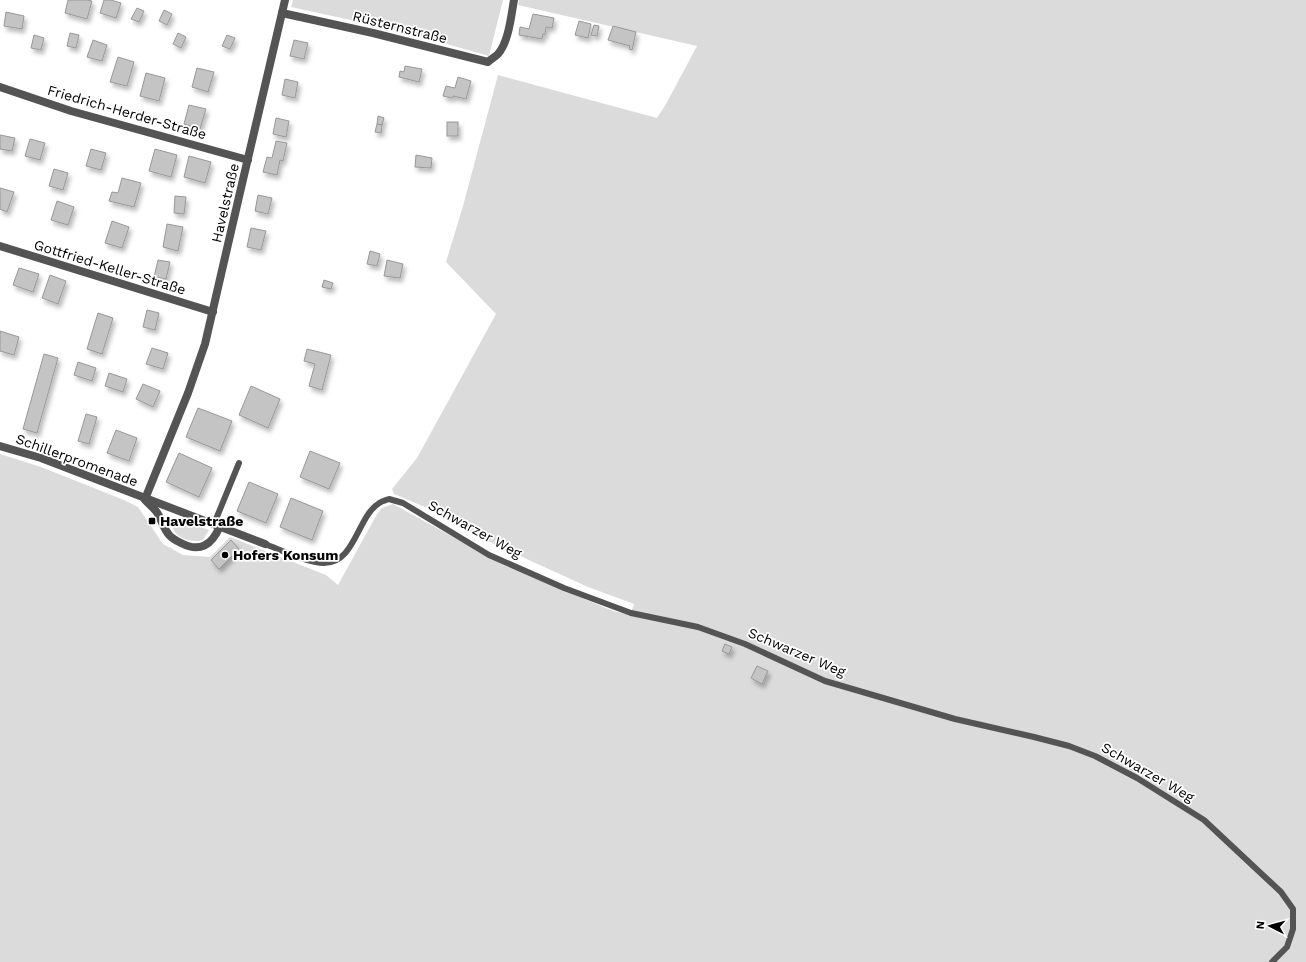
<svg xmlns="http://www.w3.org/2000/svg" width="1306" height="962" font-family="'Work Sans',sans-serif">
	<style>
		.green { fill: #dbdbdb }
		.building { fill: #c4c4c4; stroke: #989898; filter: url(#shadow) }
		.lines { fill: none; stroke-linecap: round; stroke-linejoin: round }
		.service { stroke: #545454; stroke-width: 6 }
		.minor { stroke: #545454; stroke-width: 8 }
		.poi-dot { fill: #000; stroke: #fff; stroke-width: 1.5 }
		.labels { text-anchor: middle; dominant-baseline: central; stroke-width: 3.5; stroke-linejoin: round; paint-order: stroke }
		.street-label { font-size: 14px; fill: #000; stroke: #fff }
		.poi-label { font-size: 14px; font-weight: bold; fill: #000; stroke: #fff; text-anchor: start }
	</style>
	<defs>
		<filter id="shadow"><feDropShadow dx="2.5" dy="4" stdDeviation="2" flood-color="#0004"/></filter>
	</defs>
	<rect width="100%" height="100%" fill="#fff"/>
	<g class="green">
		<path d="M293,0H503L489,56L401,31L291,7Z"/>
		<path d="M519,0H1306V962H0V454L41,467L124,500L138,507L163,544L183,555L210,557L230,537L326,575L338,585L377,514L382,508L393,504L508,567L613,611L630,615L634,604L588,587L531,561L464,530L432,510L394,494L392,489L417,458L496,314L446,262L463,206L498,75L657,118L666,104L697,46L518,5Z"/>
		<path d="M173,517L209,530L203,540C188,544 167,535 173,517Z"/>
	</g>
	<g class="building">
		<path d="M68,0H86L92,1L87,19L65,13Z"/>
		<path d="M104,0H111L121,3L116,18L100,13Z"/>
		<path d="M137,8L144,11L139,22L131,19Z"/>
		<path d="M164,10L172,14L167,25L159,21Z"/>
		<path d="M6,12L24,16L22,29L4,26Z"/>
		<path d="M533,14L554,18L552,28L546,27L545,35L543,34L542,39L519,35L520,27L529,29Z"/>
		<path d="M579,21L591,24L588,38L575,35Z"/>
		<path d="M594,25L599,26L597,36L591,35Z"/>
		<path d="M613,26L636,32L632,50L629,49L630,46L608,40Z"/>
		<path d="M70,33L79,35L76,48L67,46Z"/>
		<path d="M178,33L186,37L181,48L173,44Z"/>
		<path d="M34,35L44,38L41,50L31,48Z"/>
		<path d="M227,35L235,38L230,49L222,46Z"/>
		<path d="M93,40L107,45L102,61L87,57Z"/>
		<path d="M294,40L308,43L304,59L290,56Z"/>
		<path d="M118,57L134,62L127,86L110,82Z"/>
		<path d="M405,66L422,69L419,82L399,77L400,71L404,72Z"/>
		<path d="M197,68L214,72L208,92L192,87Z"/>
		<path d="M146,73L165,78L159,101L140,96Z"/>
		<path d="M458,77L471,81L466,99L453,96L452,98L443,96L446,86L455,88Z"/>
		<path d="M285,79L298,82L295,98L282,95Z"/>
		<path d="M189,105L206,109L200,129L184,124Z"/>
		<path d="M378,116L384,118L382,125L377,124Z"/>
		<path d="M276,118L289,121L286,137L273,134Z"/>
		<rect x="447" y="122" width="11" height="14"/>
		<path d="M377,124L382,125L381,133L375,132Z"/>
		<path d="M0,135L15,138L12,151L0,149Z"/>
		<path d="M30,139L45,143L40,160L25,156Z"/>
		<path d="M276,141L287,143L283,161L280,160L277,175L263,172L267,157L272,158Z"/>
		<path d="M91,149L106,153L101,170L86,166Z"/>
		<path d="M155,149L177,155L171,177L149,171Z"/>
		<path d="M416,155L432,158L431,168L415,167Z"/>
		<path d="M189,156L211,162L205,183L184,177Z"/>
		<path d="M54,169L68,173L63,190L49,186Z"/>
		<path d="M122,178L141,183L134,207L109,201L112,192L118,193Z"/>
		<path d="M0,188L14,192L7,212L0,209Z"/>
		<path d="M258,195L272,198L268,214L255,211Z"/>
		<path d="M175,196L186,197L184,214L174,213Z"/>
		<path d="M57,201L74,207L68,225L51,220Z"/>
		<path d="M112,221L129,227L122,248L105,243Z"/>
		<path d="M167,224L183,227L178,251L163,247Z"/>
		<path d="M251,228L266,231L261,250L247,247Z"/>
		<path d="M370,251L380,254L377,266L367,264Z"/>
		<path d="M158,260L170,262L166,279L154,277Z"/>
		<path d="M387,260L403,264L400,278L384,276Z"/>
		<path d="M19,268L39,274L33,292L13,285Z"/>
		<path d="M50,275L66,281L58,304L42,298Z"/>
		<path d="M324,280L333,283L331,289L322,287Z"/>
		<path d="M147,310L159,313L155,330L143,327Z"/>
		<path d="M98,313L113,318L102,354L87,349Z"/>
		<path d="M0,331L19,337L14,355L0,351Z"/>
		<path d="M152,348L168,353L163,369L146,364Z"/>
		<path d="M307,349L331,355L322,390L309,386L315,364L304,361Z"/>
		<path d="M44,354L58,358L37,433L23,429Z"/>
		<path d="M78,362L96,368L92,381L74,375Z"/>
		<path d="M109,373L127,379L123,392L105,386Z"/>
		<path d="M143,384L160,391L153,407L136,399Z"/>
		<path d="M251,386L280,399L268,428L239,415Z"/>
		<path d="M198,408L232,421L220,451L186,437Z"/>
		<path d="M86,414L97,417L89,444L78,441Z"/>
		<path d="M116,430L137,438L129,461L107,453Z"/>
		<path d="M310,451L340,463L329,489L300,477Z"/>
		<path d="M179,453L212,468L199,497L166,482Z"/>
		<path d="M249,482L278,494L266,523L237,511Z"/>
		<path d="M291,498L323,511L312,540L280,527Z"/>
		<path d="M231,540L239,549L219,569L211,560Z"/>
		<path d="M725,644L732,647L729,654L722,651Z"/>
		<path d="M757,666L768,671L762,684L751,678Z"/>
	</g>
	<g class="lines">
		<g class="service">
			<path d="M214,524L239,463"/>
			<path d="M265,544C281,550 308,563 324,563C355,563 357,518 378,504C381,501 386,500 389,499L403,503L489,555L564,588L631,613L698,627L745,644L825,681L955,719L1034,737L1069,746L1095,756L1137,778L1204,820L1281,892L1293,909V929L1287,947L1272,962"/>
		</g>
		<g class="minor">
			<path d="M282,13L373,33L488,62C491,59 495,57 498,54C509,41 511,16 514,0"/>
			<path d="M0,87L71,111L248,160"/>
			<path d="M0,246L213,312"/>
			<path d="M0,446L41,458L265,544"/>
			<path d="M145,499L188,393L205,344L238,201L285,0"/>
			<path d="M145,500C149,504 155,509 158,514C162,521 164,530 170,536C173,539 177,541 181,543C200,553 212,545 220,526"/>
		</g>
	</g>
	<g class="poi-dot">
		<rect x="148" y="517" width="8" height="8" rx="2"/>
		<circle cx="225" cy="555" r="4"/>
	</g>
	<g class="labels">
		<g class="street-label">
			<text transform="translate(400 27) rotate(14)">Rüsternstraße</text>
			<text transform="translate(127 112) rotate(16)">Friedrich-Herder-Straße</text>
			<text transform="translate(225 203) rotate(-77)">Havelstraße</text>
			<text transform="translate(110 267) rotate(17)">Gottfried-Keller-Straße</text>
			<text transform="translate(77 460) rotate(20)">Schillerpromenade</text>
			<text transform="translate(475 529) rotate(29)">Schwarzer Weg</text>
			<text transform="translate(797 652) rotate(23)">Schwarzer Weg</text>
			<text transform="translate(1148 772) rotate(30)">Schwarzer Weg</text>
		</g>
		<g class="poi-label">
			<text x="160" y="521">Havelstraße</text>
			<text x="233" y="555">Hofers Konsum</text>
		</g>
	</g>
	<g transform="translate(1270 926) rotate(276)" stroke="#ffffff" stroke-width="3" paint-order="stroke">
	<path d="M0-3L7 15L0 10L-7 15Z" fill="#000000"/>
	<text y="-6" font-size="11" font-weight="bold" text-anchor="middle" fill="#000000">N</text>
	</g>
</svg>
